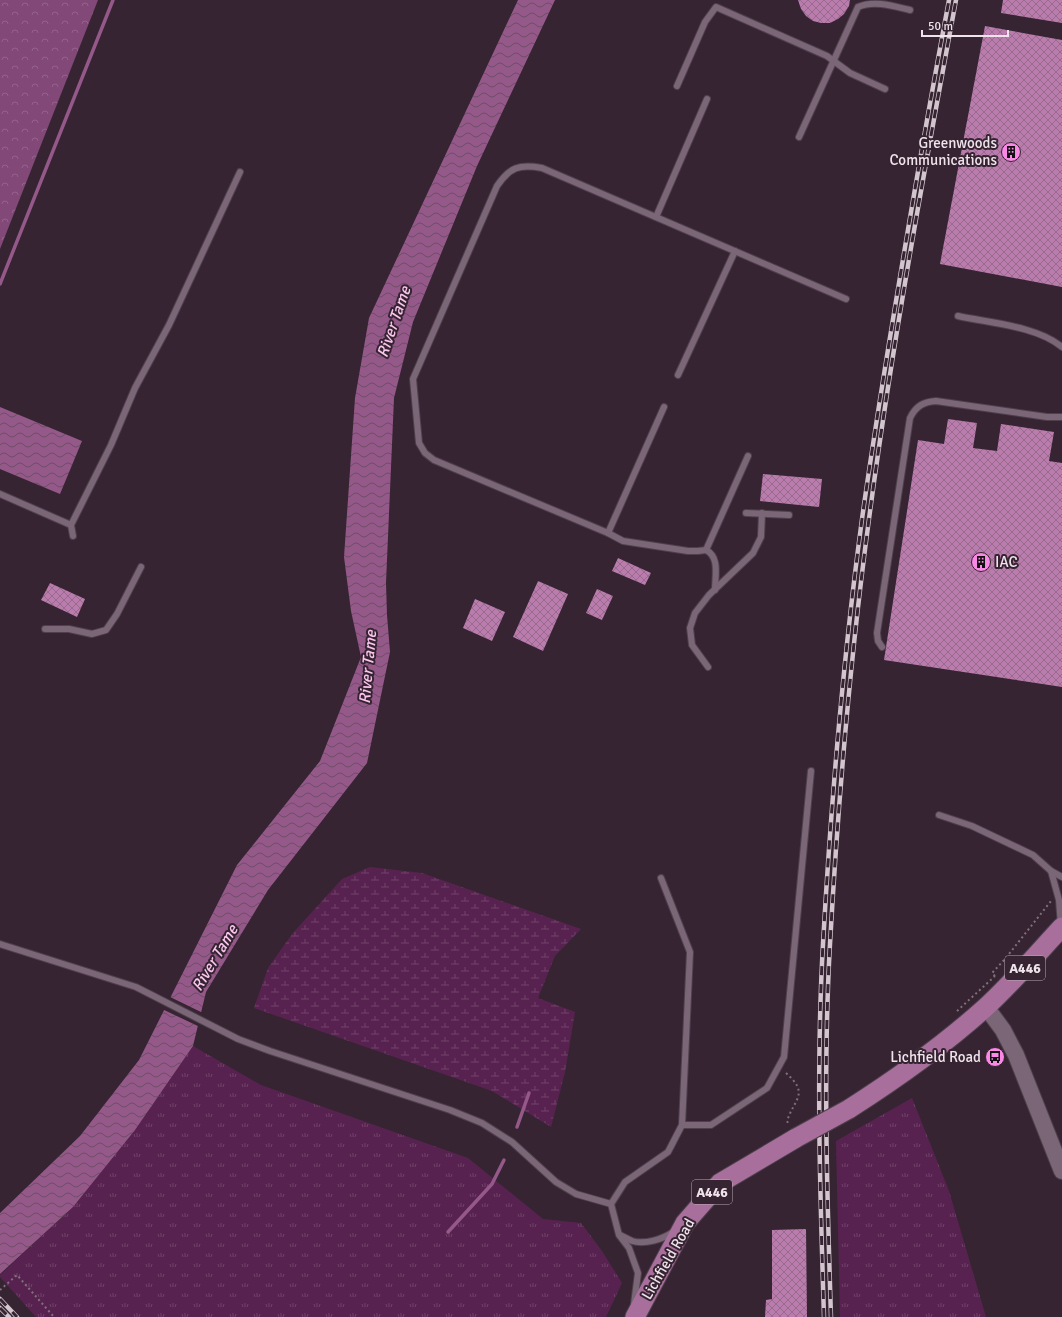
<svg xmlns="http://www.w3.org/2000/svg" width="1062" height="1317" font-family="Signika,sans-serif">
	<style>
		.grass { fill: url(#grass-tufts) }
		.forest { fill: url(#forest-crowns) }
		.wetland { fill: url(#wetland-marsh) }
		.water { fill: url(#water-waves) }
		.pier { fill: #362432 }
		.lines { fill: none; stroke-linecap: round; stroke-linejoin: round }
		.stream { stroke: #945889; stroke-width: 3.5 }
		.building { fill: url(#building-cross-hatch) }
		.service-casing { stroke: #4f404c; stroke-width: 8 }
		.secondary-casing { stroke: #4f404c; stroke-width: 18 }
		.trunk-casing { stroke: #4f404c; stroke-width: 21 }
		.path { stroke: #80707c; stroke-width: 2; stroke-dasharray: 2 3; stroke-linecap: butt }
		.service { stroke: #7a6676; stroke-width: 6 }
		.secondary { stroke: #7a6676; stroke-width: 16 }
		.trunk { stroke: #a86f9c; stroke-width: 19 }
		.rail-casing { stroke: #d2c5ce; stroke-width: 4.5 }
		.rail { stroke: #362432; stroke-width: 3; stroke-dasharray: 9; stroke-linecap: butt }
		.trunk-bridge-casing { stroke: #4f404c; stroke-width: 21; stroke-linecap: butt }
		.trunk-bridge { stroke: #a86f9c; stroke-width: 19 }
		.labels { text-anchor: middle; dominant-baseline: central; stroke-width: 4; stroke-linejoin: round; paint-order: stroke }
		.shield { fill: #362432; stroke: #b8aab4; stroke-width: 1 }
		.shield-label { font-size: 14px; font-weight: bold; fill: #efe3ec }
		.poi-label { font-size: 15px; fill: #efe3ec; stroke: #362432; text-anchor: end }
		.street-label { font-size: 15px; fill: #efe3ec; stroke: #362432 }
		.water-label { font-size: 16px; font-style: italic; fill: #fac6ee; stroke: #362432 }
	</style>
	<defs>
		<pattern id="grass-tufts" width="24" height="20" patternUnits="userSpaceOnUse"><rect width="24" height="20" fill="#582250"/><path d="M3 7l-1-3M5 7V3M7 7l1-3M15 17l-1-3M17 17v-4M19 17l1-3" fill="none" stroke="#704269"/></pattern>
		<pattern id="forest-crowns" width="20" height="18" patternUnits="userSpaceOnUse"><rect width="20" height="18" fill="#824877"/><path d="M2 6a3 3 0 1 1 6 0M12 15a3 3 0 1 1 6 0" fill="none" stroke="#94628a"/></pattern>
		<pattern id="wetland-marsh" width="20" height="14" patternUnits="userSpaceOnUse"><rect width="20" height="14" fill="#582250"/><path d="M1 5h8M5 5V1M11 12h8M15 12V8" fill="none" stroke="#704269"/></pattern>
		<pattern id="water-waves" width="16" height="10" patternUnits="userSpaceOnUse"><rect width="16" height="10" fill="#945889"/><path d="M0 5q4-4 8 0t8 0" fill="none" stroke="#6e4e68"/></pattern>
		<pattern id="building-cross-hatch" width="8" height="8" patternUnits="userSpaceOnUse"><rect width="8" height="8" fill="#ba7bad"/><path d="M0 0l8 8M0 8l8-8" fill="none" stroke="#986a8e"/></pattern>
	</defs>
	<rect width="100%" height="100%" fill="#362432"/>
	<g class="grass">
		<path d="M193,1046L261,1085L468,1158L543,1219L581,1223L602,1251L622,1283L606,1317H36L0,1277V1275L73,1207L135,1130Z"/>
		<path d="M912,1098L949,1191L986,1317H840L836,1141Z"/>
	</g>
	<path class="forest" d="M0,0H98L0,249Z"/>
	<path class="wetland" d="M370,867L422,873L581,929L555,956L538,998L575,1012L565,1072L551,1127L492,1091L254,1008L268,968L292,934L342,879Z"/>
	<g class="water">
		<path d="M518,0H555L477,166L413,322L394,398L386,583L387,615L390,652L367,763L268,890L206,992L193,1046L135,1130L73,1207L0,1274V1213L80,1136L139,1060L237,865L320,761L361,657L351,611L344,557L355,398L369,318Z"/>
		<path d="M0,407L82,441L60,494L0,469Z"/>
	</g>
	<path class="pier" d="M168,996L203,1013L200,1027L162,1009Z"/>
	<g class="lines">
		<g class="stream">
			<path d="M0,284L113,0"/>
			<path d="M517,1127L529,1093"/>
			<path d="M448,1232L492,1184L504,1160"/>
		</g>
	</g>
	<g class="building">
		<path d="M798,0H850L849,6L844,14L838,19L830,23H821L813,21L806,16L801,9Z"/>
		<path d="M1003,0H1062V23L1001,13Z"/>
		<path d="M985,26L1062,40V287L940,264Z"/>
		<path d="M948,419L977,423L973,448L997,451L1001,424L1054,432L1049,461L1062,463V687L884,660L918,440L944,444Z"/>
		<path d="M763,474L822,479L819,507L760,501Z"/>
		<path d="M618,558L651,573L645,585L612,571Z"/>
		<path d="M538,581L568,594L543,651L513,637Z"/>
		<path d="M50,583L85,599L77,617L41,600Z"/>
		<path d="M597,589L613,596L602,620L586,613Z"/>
		<path d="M475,599L505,612L492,641L463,628Z"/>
		<path d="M806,1229L807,1317H765L766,1300L772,1299V1230Z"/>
	</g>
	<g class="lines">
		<g class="service-casing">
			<g id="service">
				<path d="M677,86L705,22L716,7L827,56L850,73L885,89"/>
				<path d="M799,137L858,7C874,0 893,6 910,10"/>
				<path d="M656,217L707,99"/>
				<path d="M958,316C990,323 1037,326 1062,347"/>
				<path d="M678,375L735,251"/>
				<path d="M664,407L608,533L623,541L688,551H698L706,550L748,456"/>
				<path d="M0,494L71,525"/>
				<path d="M746,513L789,515"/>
				<path d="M608,533L434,460L425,453L419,443L413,379L497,186C510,167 519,164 542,168L846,299"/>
				<path d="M73,536L71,525L111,445L135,388L169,325L240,172"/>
				<path d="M706,550C720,557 715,576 715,590"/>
				<path d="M45,629H69L92,634L106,630L117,614L141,567"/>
				<path d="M882,647L878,641L877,633L910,418C916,406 923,402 936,401L1047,417H1062"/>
				<path d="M708,667L692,645L690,628L695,613L709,595L753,553L761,537L762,513"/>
				<path d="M939,815L972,826L1033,855L1051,871L1062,877"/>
				<path d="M1051,871L1059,900L1061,926"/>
				<path d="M0,944L136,987L238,1039L270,1051L450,1110L482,1123L512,1142L556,1182L576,1194L611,1204"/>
				<path d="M682,1125H711L767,1088L784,1057L811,771"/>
				<path d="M620,1235C624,1237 628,1239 632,1241C645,1245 663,1239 673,1232"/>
				<path d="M634,1304L638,1273L629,1248L619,1235L611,1204L625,1182L668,1152L682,1125L690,952L661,878"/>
			</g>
		</g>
		<g class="secondary-casing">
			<path id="secondary" d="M986,1007L1003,1030L1016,1055L1062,1171"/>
		</g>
		<g class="trunk-casing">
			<g id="trunk">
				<path d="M849,1109C896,1079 945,1044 986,1007C1013,982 1037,954 1062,927"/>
				<path d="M635,1317L685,1223L720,1183L796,1138"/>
			</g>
		</g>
		<g class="path">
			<path d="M995,976L992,973L1005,959L1051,901"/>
			<path d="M957,1011L995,976"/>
			<path d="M786,1073C810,1094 794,1099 787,1121L789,1125"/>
			<path d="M0,1290L17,1275L54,1317"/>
		</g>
		<use href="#service" class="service"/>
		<use href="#secondary" class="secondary"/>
		<use href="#trunk" class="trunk"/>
		<g class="rail-casing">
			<g id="rail">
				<path d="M0,1299L17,1317"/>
				<path d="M0,1308L9,1317"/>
				<path d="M824,1317C820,1193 816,1068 823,944C831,802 843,660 862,519C869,469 877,418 885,368C905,245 926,122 949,0"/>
				<path d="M831,1317C827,1193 823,1068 830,944C838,802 850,660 869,519C892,345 924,172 956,0"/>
			</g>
		</g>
		<use href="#rail" class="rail"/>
		<g class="trunk-bridge-casing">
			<path id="trunk-bridge" d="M796,1138L849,1109"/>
		</g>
		<use href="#trunk-bridge" class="trunk-bridge"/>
	</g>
	<defs>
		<g id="building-disc" transform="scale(1)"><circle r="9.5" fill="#fb87e6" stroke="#362432"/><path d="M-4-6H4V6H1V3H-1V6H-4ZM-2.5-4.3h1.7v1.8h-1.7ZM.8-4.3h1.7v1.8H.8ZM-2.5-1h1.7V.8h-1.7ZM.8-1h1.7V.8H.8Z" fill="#111"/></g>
		<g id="bus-disc" transform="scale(1)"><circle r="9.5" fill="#fb87e6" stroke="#362432"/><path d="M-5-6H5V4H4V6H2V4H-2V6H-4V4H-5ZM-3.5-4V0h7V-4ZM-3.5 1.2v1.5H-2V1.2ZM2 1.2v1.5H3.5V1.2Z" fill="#111"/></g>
	</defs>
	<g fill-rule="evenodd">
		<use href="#building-disc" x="1011" y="152"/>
		<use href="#building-disc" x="981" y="562"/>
		<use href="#bus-disc" x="995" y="1057"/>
	</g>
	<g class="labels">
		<g class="shield">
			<rect x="1005" y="956" width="40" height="24" rx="3"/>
			<rect x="692" y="1180" width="40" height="24" rx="3"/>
		</g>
		<g class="shield-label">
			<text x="1025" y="968">A446</text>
			<text x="712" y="1192">A446</text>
		</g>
		<g class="poi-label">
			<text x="997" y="143">Greenwoods<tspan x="997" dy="17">Communications</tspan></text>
			<text x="995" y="562" text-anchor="start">IAC</text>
			<text x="981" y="1057">Lichfield Road</text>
		</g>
		<g class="street-label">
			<text transform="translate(668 1259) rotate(-60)">Lichfield Road</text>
		</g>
		<g class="water-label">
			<text transform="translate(394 322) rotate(-71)">River Tame</text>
			<text transform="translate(368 667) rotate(-85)">River Tame</text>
			<text transform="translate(215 958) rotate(-59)">River Tame</text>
		</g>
	</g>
	<path d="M922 30v6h86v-6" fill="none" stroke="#efe3ec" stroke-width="2"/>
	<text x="928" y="30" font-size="12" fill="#efe3ec" stroke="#362432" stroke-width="3" paint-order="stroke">50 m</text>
</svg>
